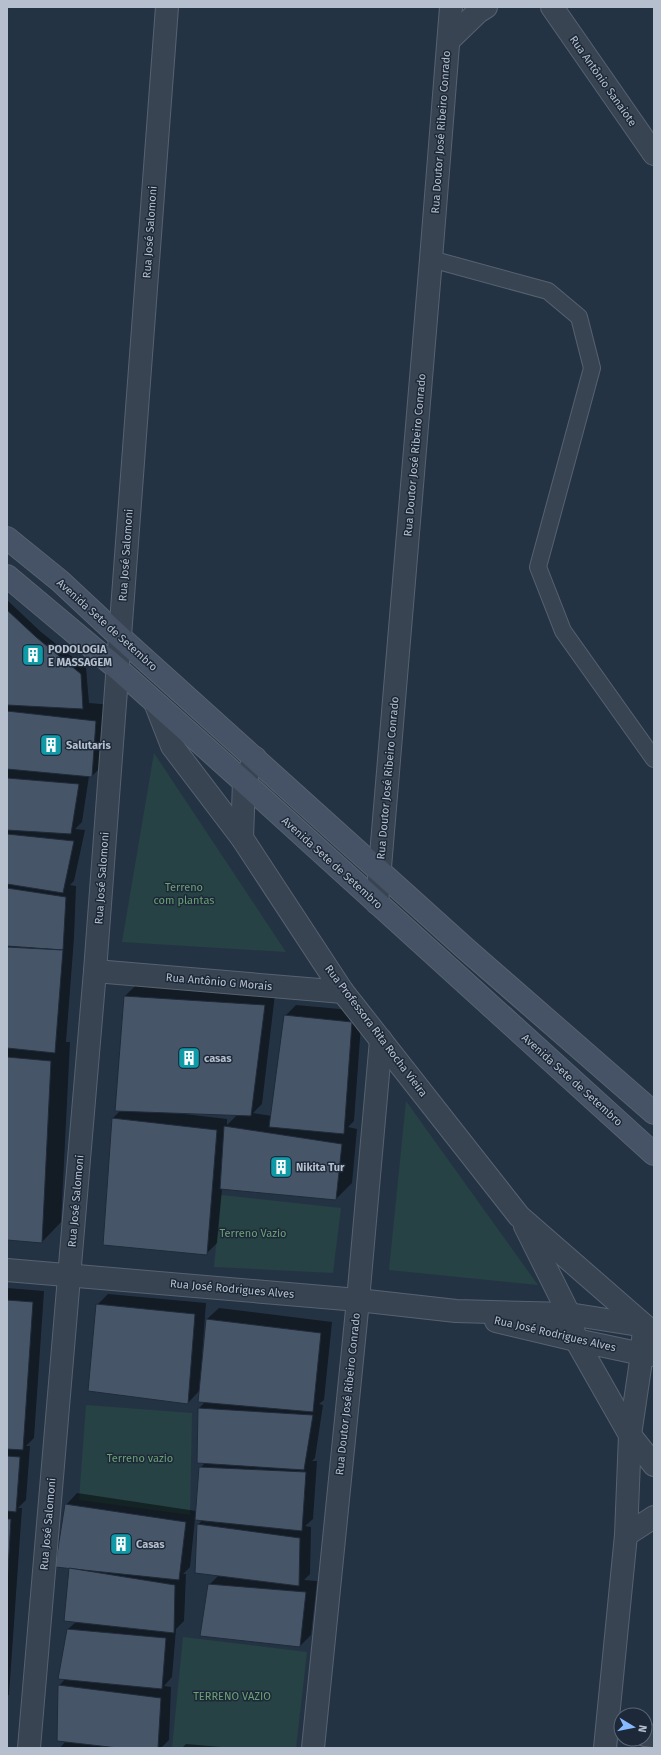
<svg xmlns="http://www.w3.org/2000/svg" width="661" height="1755" font-family="'Fira Sans',sans-serif">
	<style>
		.green { fill: #264244 }
		.shadow { fill: #0007; fill-rule: evenodd }
		.building { fill: #465568; stroke: #1f2b3a }
		.lines { fill: none; stroke-linecap: round; stroke-linejoin: round }
		.lane-casing { stroke: #576270; stroke-width: 18 }
		.street-casing { stroke: #576270; stroke-width: 24 }
		.secondary-casing { stroke: #576270; stroke-width: 24 }
		.lane { stroke: #394453; stroke-width: 16 }
		.street { stroke: #394453; stroke-width: 22 }
		.secondary { stroke: #465366; stroke-width: 22 }
		.labels { text-anchor: middle; dominant-baseline: central; stroke-width: 3; stroke-linejoin: round; paint-order: stroke }
		.street-label { font-size: 11px; fill: #b6bfcd; stroke: #1d2938 }
		.poi-label { font-size: 11px; font-weight: bold; fill: #b6bfcd; stroke: #1d2938; text-anchor: start }
		.park-label { font-size: 11px; fill: #6ba075; stroke: #1d2938 }
	</style>
	<rect width="100%" height="100%" fill="#243344"/>
	<g class="green">
		<path d="M154,753L286,952L122,942Z"/>
		<path d="M406,1101L538,1285L389,1270Z"/>
		<path d="M221,1195L341,1208L333,1273L214,1267Z"/>
		<path d="M86,1405L192,1413L190,1515L79,1500Z"/>
		<path d="M183,1637L307,1652L296,1748H172Z"/>
	</g>
	<g class="shadow">
		<path d="M7,600L41,632L86,668L89,703L112,705L107,761L92,776H89L82,822L75,829L85,830L74,881L70,885L76,886L74,938L66,1042H70L61,1222L42,1242L7,1239Z"/>
		<path d="M136,985L275,994L262,1104L253,1113L272,1116L285,1016L296,1005L362,1011L354,1121L348,1127L357,1129L352,1183L336,1199L222,1189L217,1243L206,1254L113,1118L121,1110H116L125,996ZM184,1113L237,1115L227,1125V1119L184,1114Z"/>
		<path d="M7,1288L44,1291L34,1438L26,1446H30L26,1500L18,1508H22L9,1695L7,1696Z"/>
		<path d="M108,1294L206,1303L202,1357H204L207,1319L219,1308L332,1322L324,1400L319,1404L323,1405L315,1458L312,1461H317L313,1519L305,1526L311,1527L310,1574L304,1580L317,1581L311,1635L300,1646L209,1585L219,1575L198,1525L203,1519H195L190,1567L183,1574H186L184,1621L176,1629L172,1677L164,1686L171,1687L169,1740L161,1748H60L66,1741L59,1686L65,1679H59L68,1629L76,1622L66,1505L77,1493L196,1511L200,1468L205,1463L199,1408L205,1402L200,1390L188,1403L97,1305Z"/>
		<path d="M186,1744L233,1748H182Z"/>
	</g>
	<g class="building">
		<path d="M7,610L36,637L81,674L83,709L7,705Z"/>
		<path d="M7,711L96,721L92,777L7,769Z"/>
		<path d="M7,778L79,784L71,834L7,830Z"/>
		<path d="M7,834L74,841L63,893L7,884Z"/>
		<path d="M7,888L66,897L63,950L7,946Z"/>
		<path d="M7,947L63,950L55,1053L7,1048Z"/>
		<path d="M124,996L265,1005L251,1116L115,1111Z"/>
		<path d="M284,1015L352,1022L344,1134L269,1127Z"/>
		<path d="M7,1057L51,1061L42,1243L7,1240Z"/>
		<path d="M112,1118L217,1130L207,1255L103,1245Z"/>
		<path d="M224,1126L342,1144L336,1200L220,1189Z"/>
		<path d="M7,1300L33,1302L23,1450L7,1449Z"/>
		<path d="M96,1304L195,1314L188,1404L88,1391Z"/>
		<path d="M206,1319L321,1333L313,1412L198,1402Z"/>
		<path d="M198,1408L313,1415L304,1470L197,1463Z"/>
		<path d="M7,1456L20,1457L16,1512L7,1511Z"/>
		<path d="M199,1467L306,1472L302,1531L195,1520Z"/>
		<path d="M65,1504L186,1522L179,1580L55,1567Z"/>
		<path d="M7,1519H11L7,1588Z"/>
		<path d="M197,1524L300,1538L299,1586L195,1573Z"/>
		<path d="M69,1568L175,1585L174,1633L64,1621Z"/>
		<path d="M208,1584L306,1592L300,1647L200,1636Z"/>
		<path d="M67,1629L166,1638L162,1689L58,1679Z"/>
		<path d="M58,1685L161,1698L158,1748H118L57,1741Z"/>
	</g>
	<g class="lines">
		<g class="lane-casing">
			<path id="lane" d="M431,259L548,291L579,317L592,368L538,567L563,631L654,759"/>
		</g>
		<g class="street-casing">
			<g id="street">
				<path d="M552,7L654,154"/>
				<path d="M449,40L478,12L486,7"/>
				<path d="M156,705L172,746L242,838L343,992L519,1216L644,1325L642,1354L630,1435L626,1535L605,1748"/>
				<path d="M242,838L244,782L255,758"/>
				<path d="M377,903L431,259L451,7"/>
				<path d="M95,971L343,992"/>
				<path d="M525,1226L569,1314L576,1340L630,1435L654,1465"/>
				<path d="M7,1270L358,1300L456,1311L569,1314L645,1326"/>
				<path d="M496,1321L576,1340L642,1354L654,1355"/>
				<path d="M626,1535L654,1517"/>
				<path d="M645,1735L654,1736"/>
				<path d="M29,1748L95,971L167,7"/>
				<path d="M313,1748L358,1300L381,1040"/>
			</g>
		</g>
		<g class="secondary-casing">
			<g id="secondary">
				<path d="M7,538L60,581L120,637L467,950L654,1113"/>
				<path d="M7,576L118,669L244,782L654,1154"/>
			</g>
		</g>
		<use href="#lane" class="lane"/>
		<use href="#street" class="street"/>
		<use href="#secondary" class="secondary"/>
	</g>
	<defs>
		<g id="building-square" transform="scale(1.15)"><rect x="-9" y="-9" width="18" height="18" rx="4" fill="#0f9aa8" stroke="#1d2938"/><path d="M-4-6H4V6H1V3H-1V6H-4ZM-2.5-4.3h1.7v1.8h-1.7ZM.8-4.3h1.7v1.8H.8ZM-2.5-1h1.7V.8h-1.7ZM.8-1h1.7V.8H.8Z" fill="#fff"/></g>
	</defs>
	<g fill-rule="evenodd">
		<use href="#building-square" x="33" y="655"/>
		<use href="#building-square" x="51" y="745"/>
		<use href="#building-square" x="189" y="1058"/>
		<use href="#building-square" x="281" y="1167"/>
		<use href="#building-square" x="121" y="1544"/>
	</g>
	<g class="labels">
		<g class="street-label">
			<text transform="translate(603 81) rotate(55)">Rua Antônio Sanaiote</text>
			<text transform="translate(441 132) rotate(-86)">Rua Doutor José Ribeiro Conrado</text>
			<text transform="translate(150 232) rotate(-86)">Rua José Salomoni</text>
			<text transform="translate(415 455) rotate(-85)">Rua Doutor José Ribeiro Conrado</text>
			<text transform="translate(126 555) rotate(-86)">Rua José Salomoni</text>
			<text transform="translate(107 625) rotate(42)">Avenida Sete de Setembro</text>
			<text transform="translate(388 778) rotate(-85)">Rua Doutor José Ribeiro Conrado</text>
			<text transform="translate(332 863) rotate(42)">Avenida Sete de Setembro</text>
			<text transform="translate(102 878) rotate(-86)">Rua José Salomoni</text>
			<text transform="translate(219 982) rotate(5)">Rua Antônio G Morais</text>
			<text transform="translate(376 1031) rotate(53)">Rua Professora Rita Rocha Vieira</text>
			<text transform="translate(572 1080) rotate(42)">Avenida Sete de Setembro</text>
			<text transform="translate(76 1201) rotate(-85)">Rua José Salomoni</text>
			<text transform="translate(232 1289) rotate(5)">Rua José Rodrigues Alves</text>
			<text transform="translate(555 1334) rotate(13)">Rua José Rodrigues Alves</text>
			<text transform="translate(348 1394) rotate(-84)">Rua Doutor José Ribeiro Conrado</text>
			<text transform="translate(48 1524) rotate(-85)">Rua José Salomoni</text>
		</g>
		<g class="poi-label">
			<text x="48" y="649">PODOLOGIA<tspan x="48" dy="13">E MASSAGEM</tspan></text>
			<text x="66" y="745">Salutaris</text>
			<text x="204" y="1058">casas</text>
			<text x="296" y="1167">Nikita Tur</text>
			<text x="136" y="1544">Casas</text>
		</g>
		<g class="park-label">
			<text x="184" y="887">Terreno<tspan x="184" dy="13">com plantas</tspan></text>
			<text x="253" y="1233">Terreno Vazio</text>
			<text x="140" y="1458">Terreno vazio</text>
			<text x="232" y="1696">TERRENO VAZIO</text>
		</g>
	</g>
	<rect width="661" height="1755" fill="none" stroke="#b6bfcd" stroke-width="16"/>
	<g transform="translate(633 1727) rotate(100)"><circle r="19" fill="#1d2938" stroke="#5a6574"/>
	<path d="M0-3L7 15L0 10L-7 15Z" fill="#88baff"/>
	<text y="-6" font-size="11" font-weight="bold" text-anchor="middle" fill="#b6bfcd">N</text>
	</g>
</svg>
